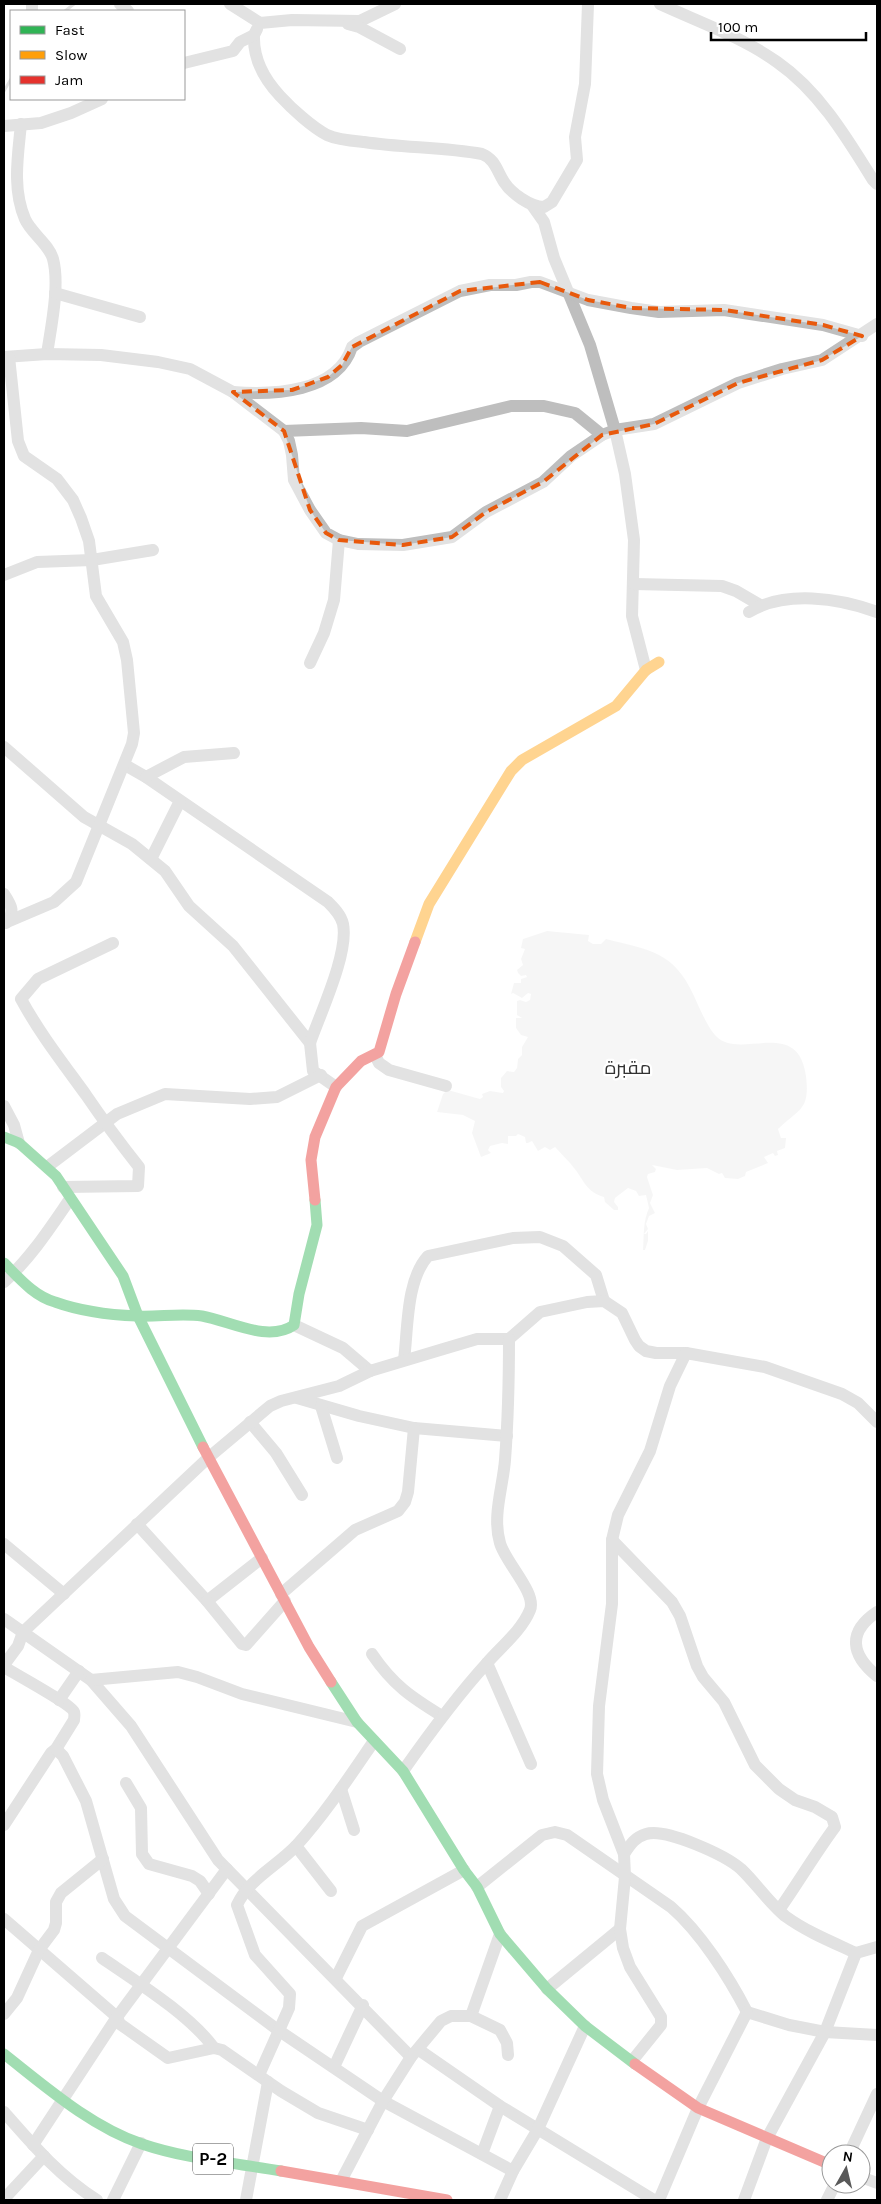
<svg xmlns="http://www.w3.org/2000/svg" width="881" height="2204" font-family="Karla,Cairo,sans-serif">
	<style>
		.green { fill: #ececec }
		.lines { fill: none; stroke-linecap: round; stroke-linejoin: round }
		.stream { stroke: #bfbfbf; stroke-width: 3 }
		.street { stroke: #bebebe; stroke-width: 12 }
		.fast { stroke: #30b455; stroke-width: 11 }
		.slow { stroke: #ff9f0a; stroke-width: 11 }
		.jam { stroke: #e5322d; stroke-width: 11 }
		.marked { fill: none; stroke: #e8590c; stroke-width: 4; stroke-dasharray: 10 6; stroke-linejoin: round }
		.labels { text-anchor: middle; dominant-baseline: central; stroke-width: 4.5; stroke-linejoin: round; paint-order: stroke }
		.shield { fill: #fff; stroke: #4c4c4c; stroke-width: 1 }
		.shield-label { font-size: 18px; font-weight: bold; fill: #000 }
		.park-label { font-size: 19px; fill: #333; stroke: #fff }
	</style>
	<rect width="100%" height="100%" fill="#fff"/>
	<path class="green" d="M547,931L589,935L588,941L593,944H601L606,939C649,950 674,951 694,996C699,1007 708,1028 716,1036C739,1061 798,1016 806,1076C810,1110 800,1108 778,1129L781,1138H786L785,1148L777,1151L778,1155L775,1156L773,1153L764,1157L768,1163L746,1172L745,1176L738,1179L725,1178L722,1173L719,1174L707,1168L677,1170L652,1165L656,1169L655,1172L648,1174L647,1177L653,1195L650,1203L655,1213L649,1216L646,1224L648,1229L644,1234H646L648,1231V1241L645,1250H643C644,1235 643,1221 649,1208L646,1195L639,1196L636,1191L628,1188L615,1198L614,1202L618,1207V1210H614L605,1202L604,1197C586,1192 584,1180 574,1168C568,1160 561,1154 555,1147L550,1150L545,1147L538,1151L532,1141L528,1143H526L525,1137L518,1134L516,1136H508V1144L502,1143L490,1146L488,1150L491,1153L481,1157L472,1133L475,1121L463,1115L437,1112L443,1094L448,1090L480,1099L483,1097L482,1094L490,1091L503,1093L504,1091L501,1087V1078L507,1071L514,1072L517,1068L518,1059L522,1055V1047L528,1037L521,1035L516,1028V1018H522L517,1015V1001L520,1000L526,1002L530,1000L531,994L528,993L522,998L513,993L511,994L514,983H521V979L527,977L526,975L521,976L518,973L517,970L523,965L521,959L525,949L521,948L523,939Z"/>
	<g class="lines">
		<g class="stream">
			<path d="M65,11L74,4"/>
			<path d="M4,91L11,79"/>
		</g>
		<g class="street">
			<path d="M32,4V11"/>
			<path d="M120,4L128,11"/>
			<path d="M230,4L260,23L292,20L360,21L395,4"/>
			<path d="M660,4C699,22 742,37 777,62C819,91 847,138 873,180L877,184"/>
			<path d="M348,24L359,27L400,49"/>
			<path d="M254,35C253,60 264,79 280,96C292,109 312,127 327,135C338,140 353,141 364,142C403,148 443,147 482,154C495,159 497,171 504,182C511,193 530,207 544,207L552,202L577,160L575,137L585,84L588,4"/>
			<path d="M184,63L233,51L240,42L254,35L257,29"/>
			<path d="M21,124C18,155 12,189 25,219C31,233 49,244 53,259C60,285 51,327 47,354"/>
			<path d="M4,126L41,123L71,113L102,99"/>
			<path d="M532,205L544,222L554,258L590,345L615,430L625,474L634,540L632,616L646,670"/>
			<path d="M55,293L140,317"/>
			<path d="M4,357L47,354L101,355L158,362L190,369L233,392L284,431L289,441L292,455L294,480L310,510L326,533L339,540L358,544L403,545L452,537L486,512L543,482L571,456L602,435L615,430L654,424L738,383L782,369L822,360L877,324"/>
			<path d="M233,392C273,395 337,393 352,347L359,342L460,291L490,285H516L531,282H540L588,300L631,308L659,312L724,310L823,325L862,336"/>
			<path d="M284,431L361,428L407,431L511,406H544L575,413L602,435"/>
			<path d="M4,575L37,562L92,560L153,550"/>
			<path d="M634,584L722,586L736,591L760,605"/>
			<path d="M749,612C785,590 839,598 877,612"/>
			<path d="M310,663L324,633L334,600L339,540"/>
			<path d="M4,747L84,817L132,844L165,871L189,906L233,946L310,1043L313,1071L336,1087"/>
			<path d="M125,765L146,777L328,902C334,908 341,915 343,924C349,953 320,1014 310,1043"/>
			<path d="M146,777L184,757L234,753"/>
			<path d="M151,859L180,801"/>
			<path d="M4,894C12,906 15,912 6,923"/>
			<path d="M7,922L54,902L76,882L132,744L134,733L127,660L123,642L96,596L89,541L81,518L73,500L57,479L24,456L18,441L9,357"/>
			<path d="M375,1055L379,1063L389,1070L446,1086"/>
			<path d="M4,1106L14,1125L19,1143"/>
			<path d="M47,1167L117,1114L165,1094L250,1099L277,1097L321,1075"/>
			<path d="M63,1187L138,1186L139,1167C120,1143 103,1120 86,1095C63,1063 40,1034 21,999L38,979L113,943"/>
			<path d="M4,1282C30,1259 50,1228 70,1199"/>
			<path d="M294,1325L343,1348L370,1371"/>
			<path d="M404,1360C408,1329 406,1280 428,1256L513,1238L540,1237L563,1246L596,1275L604,1301"/>
			<path d="M297,1398L359,1416L414,1428L507,1436"/>
			<path d="M321,1406L337,1458"/>
			<path d="M250,1422L276,1453L302,1495"/>
			<path d="M137,1524L207,1601L262,1558"/>
			<path d="M612,1540L672,1602L680,1616L697,1666L703,1677L724,1702L755,1765L779,1789L795,1800L815,1807L832,1817L835,1827C815,1854 798,1883 779,1910"/>
			<path d="M4,1544L64,1594"/>
			<path d="M281,1594L355,1530L398,1511L405,1502L408,1492L414,1428"/>
			<path d="M207,1601L242,1644L246,1645L285,1601"/>
			<path d="M877,1612C847,1632 851,1655 877,1676"/>
			<path d="M4,1619L91,1680L131,1726L218,1860L411,2057"/>
			<path d="M372,1654C393,1685 411,1697 442,1716"/>
			<path d="M487,1663L531,1764"/>
			<path d="M4,1665L18,1646L23,1632L208,1458L270,1406L281,1401L339,1386L370,1371L440,1350L477,1339H509L540,1312L587,1302L604,1301L622,1313L635,1340L639,1346L646,1351L656,1353H686L765,1367L842,1394L858,1403L877,1422"/>
			<path d="M4,1667C15,1674 71,1704 74,1712C75,1715 74,1718 74,1720L56,1749L51,1753L4,1825"/>
			<path d="M91,1680L178,1672L197,1677L242,1694L357,1722"/>
			<path d="M59,1700L79,1671"/>
			<path d="M56,1749L63,1756L86,1801L114,1899L125,1916L278,2030L383,2101L513,2171"/>
			<path d="M403,1771C429,1734 456,1697 487,1663C501,1647 522,1630 530,1610C537,1593 505,1562 500,1543C492,1516 503,1487 505,1460C508,1420 509,1379 509,1339"/>
			<path d="M126,1783L141,1808L142,1854L149,1864L192,1876L200,1881L209,1894"/>
			<path d="M341,1789L354,1830"/>
			<path d="M296,1846L331,1891"/>
			<path d="M624,1854L603,1800L597,1774L599,1706L612,1604V1540L618,1515L650,1451L670,1386L686,1353"/>
			<path d="M477,1887L542,1835L555,1832L567,1835L671,1907C700,1932 729,1977 747,2012L789,2025L825,2032L877,2035"/>
			<path d="M4,1919L117,2017L120,2024L168,2058L214,2048L222,2050L281,2091L318,2113L368,2130"/>
			<path d="M102,1958C137,1982 190,2015 214,2048"/>
			<path d="M336,1978L362,1926L464,1870"/>
			<path d="M547,1989L620,1929"/>
			<path d="M4,2014L17,1998L39,1950L54,1930L56,1923V1902L61,1893L103,1859"/>
			<path d="M471,2016L500,1934"/>
			<path d="M419,2050L500,2106L654,2200"/>
			<path d="M632,2061L661,2025V2017L630,1967L623,1948L620,1929L625,1877L624,1854C630,1845 635,1837 646,1834C666,1828 725,1855 741,1869C756,1883 768,1902 785,1916C807,1932 832,1942 856,1953"/>
			<path d="M334,2067L363,2005"/>
			<path d="M259,2075L289,2008L290,1994L255,1955L237,1905C249,1879 277,1866 296,1846C325,1814 350,1776 374,1741"/>
			<path d="M4,2112C32,2144 60,2177 97,2200"/>
			<path d="M33,2145L117,2017L227,1869"/>
			<path d="M482,2154L500,2106"/>
			<path d="M849,2154L877,2094"/>
			<path d="M861,2177L877,2183"/>
			<path d="M341,2181L383,2101L411,2057L441,2021L451,2016H471L500,2030L507,2043L508,2055"/>
			<path d="M4,2199L44,2156"/>
			<path d="M113,2200L141,2143"/>
			<path d="M246,2200L268,2082"/>
			<path d="M500,2200L513,2171L538,2129L585,2026"/>
			<path d="M659,2200L698,2108L747,2012"/>
			<path d="M744,2200L767,2138L825,2032L856,1953L877,1947"/>
			<path d="M827,2200L835,2184"/>
		</g>
		<g class="fast">
			<path d="M4,1137L19,1143L56,1176L123,1276L138,1316L203,1447"/>
			<path d="M4,1263C19,1278 34,1296 55,1302C80,1311 111,1315 137,1316C159,1317 180,1313 202,1316C230,1321 268,1343 294,1325L299,1294L317,1225L315,1200"/>
			<path d="M331,1682L357,1722L403,1771L464,1870L477,1887L500,1934L547,1989L585,2026L635,2064"/>
			<path d="M4,2054C46,2087 90,2126 142,2144C186,2159 235,2163 281,2171"/>
		</g>
		<path class="slow" d="M415,942L429,904L511,771L522,760L616,706L646,670L659,662"/>
		<g class="jam">
			<path d="M315,1200L311,1160L315,1137L336,1087L361,1061L379,1052L396,994L415,942"/>
			<path d="M203,1447L309,1647L331,1682"/>
			<path d="M635,2064L698,2108L831,2165"/>
			<path d="M281,2171L447,2200"/>
		</g>
	</g>
	<path d="M0 0H881V2204H0ZM540,282L588,300L631,308L724,310L823,325L862,336L822,360L738,383L654,424L602,435L543,482L486,512L452,537L403,545L339,540L326,533L310,510L284,431L233,392L292,390L328,377L342,365L352,347L460,291Z" fill="#fff" fill-opacity=".55" fill-rule="evenodd"/>
	<path class="marked" d="M540,282L588,300L631,308L724,310L823,325L862,336L822,360L738,383L654,424L602,435L543,482L486,512L452,537L403,545L339,540L326,533L310,510L284,431L233,392L292,390L328,377L342,365L352,347L460,291Z"/>
	<g class="labels">
		<rect class="shield" x="193" y="2143.5" width="40" height="31" rx="4"/>
		<g class="shield-label">
			<text x="213" y="2159">P-2</text>
		</g>
		<g class="park-label">
			<text x="628" y="1068">مقبرة</text>
		</g>
	</g>
	<rect width="881" height="2204" fill="none" stroke="#000000" stroke-width="10"/>
	<rect x="10" y="10" width="175" height="90" fill="#ffffff" stroke="#999999"/>
	<rect x="20" y="26" width="25" height="8" fill="#30b455" stroke="#999999"/>
	<text x="55" y="35" font-size="15" fill="#000000">Fast</text>
	<rect x="20" y="51" width="25" height="8" fill="#ff9f0a" stroke="#999999"/>
	<text x="55" y="60" font-size="15" fill="#000000">Slow</text>
	<rect x="20" y="76" width="25" height="8" fill="#e5322d" stroke="#999999"/>
	<text x="55" y="85" font-size="15" fill="#000000">Jam</text>
	<g transform="translate(846 2169) rotate(8)"><circle r="24" fill="#ffffff" stroke="#999999"/>
	<path d="M0-4L9 19L0 12L-9 19Z" fill="#595959"/>
	<text y="-8" font-size="14" font-weight="bold" text-anchor="middle" fill="#000000">N</text>
	</g>
	<path d="M711 32v8h155v-8" fill="none" stroke="#000000" stroke-width="2.5"/>
	<text x="718" y="32" font-size="15" fill="#000000" stroke="#ffffff" stroke-width="4" paint-order="stroke">100 m</text>
</svg>
